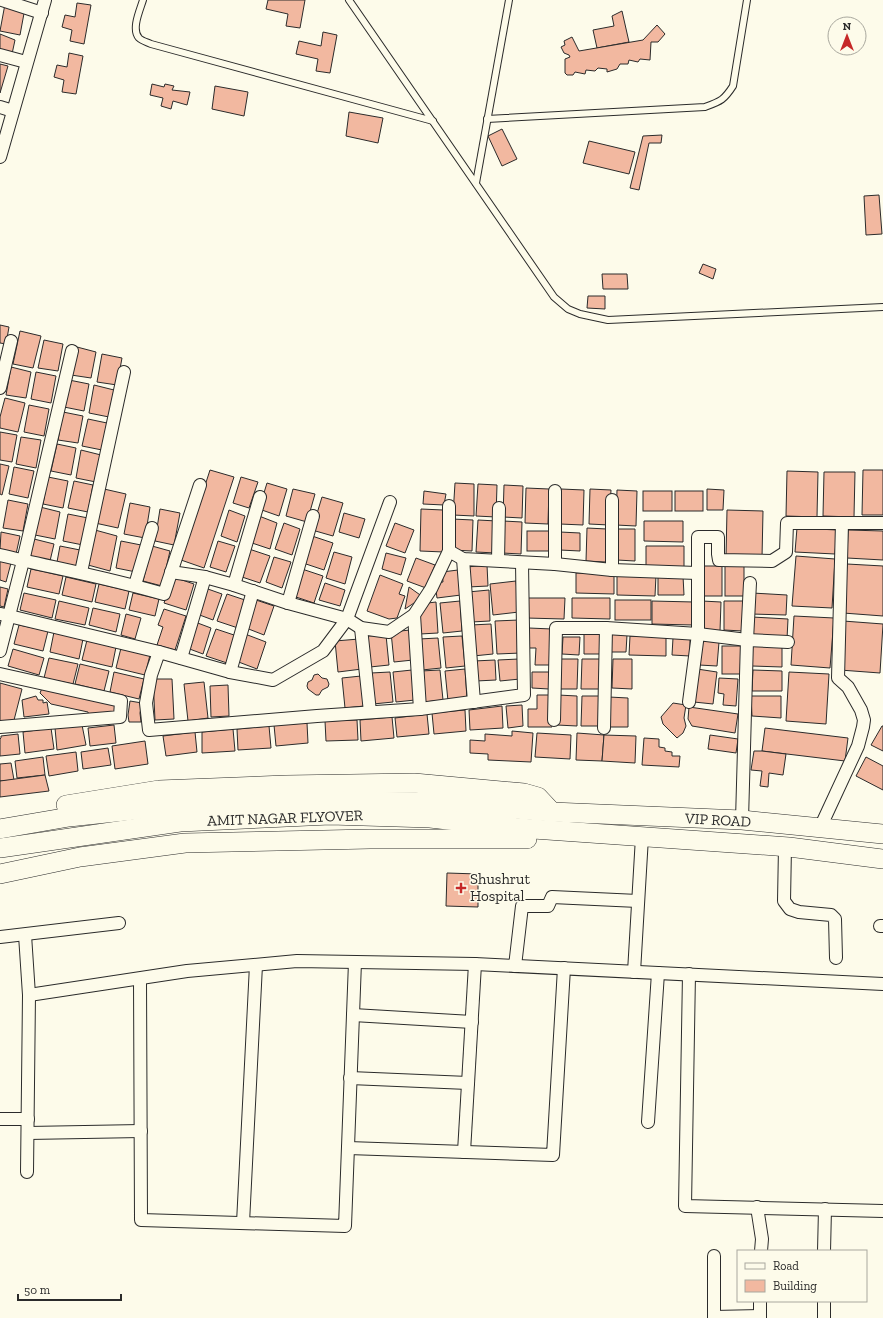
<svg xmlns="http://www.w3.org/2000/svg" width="883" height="1318" font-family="'Zilla Slab',serif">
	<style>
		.building { fill: #f2b8a0; stroke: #2b2b2b }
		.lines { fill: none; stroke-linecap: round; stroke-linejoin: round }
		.service-casing { stroke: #2b2b2b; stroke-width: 8 }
		.minor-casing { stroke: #2b2b2b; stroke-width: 14 }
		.primary-casing { stroke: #2b2b2b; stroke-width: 20 }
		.service { stroke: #fdfbea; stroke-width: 6 }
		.minor { stroke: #fdfbea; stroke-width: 12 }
		.primary { stroke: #fdfbea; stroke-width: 19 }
		.poi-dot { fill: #c62828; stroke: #fdfbea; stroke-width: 1.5 }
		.labels { text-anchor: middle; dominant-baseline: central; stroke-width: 3; stroke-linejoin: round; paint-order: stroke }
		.street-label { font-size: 15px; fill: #2b2b2b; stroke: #fdfbea }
		.poi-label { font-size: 15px; fill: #2b2b2b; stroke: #fdfbea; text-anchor: start }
	</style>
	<rect width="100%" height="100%" fill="#fdfbea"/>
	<g class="building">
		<path d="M268,0H305L300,28L286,26L288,14L266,9Z"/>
		<path d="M77,3L91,5L84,44L70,41L72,30L62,27L65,15L75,17Z"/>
		<path d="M5,4L25,8L20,35L0,31Z"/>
		<path d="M622,11L629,42L597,48L593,30L614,26L612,16Z"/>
		<path d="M657,25L665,34L658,42H651L650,60L640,59L638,62L629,60L628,64H620L617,69L607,72V69L598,68L595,71L586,70L585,74L575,72L573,75H567L565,73V59L570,57L569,55L564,53L561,47L565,45L564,41L572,37L579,51L643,40Z"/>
		<path d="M323,32L337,35L330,73L316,71L318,59L296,54L299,41L321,46Z"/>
		<path d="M0,34L15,40L12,54L0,51Z"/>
		<path d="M69,53L83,56L76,94L62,92L64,80L54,77L57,65L67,67Z"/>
		<path d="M0,64L8,66L0,93Z"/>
		<path d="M152,84L164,87L165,84L174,86L172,90L190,92L187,105L173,101L171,109L161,106L163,98L150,95Z"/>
		<path d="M215,86L248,92L244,116L212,109Z"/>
		<path d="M349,112L383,118L378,143L346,136Z"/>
		<path d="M502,129L517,159L502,166L488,136Z"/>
		<path d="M662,135L661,143H649L639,190L630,188L643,136Z"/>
		<path d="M589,141L635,152L629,174L583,163Z"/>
		<path d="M879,195L882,234L866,235L864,196Z"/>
		<path d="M703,264L716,269L713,279L699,273Z"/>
		<path d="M602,274H627L628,289H603Z"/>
		<path d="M588,296H605V309L587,308Z"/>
		<path d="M0,325L9,327L6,344L0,343Z"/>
		<path d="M20,331L41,336L33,368L13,364Z"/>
		<path d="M44,340L63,344L58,371L38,368Z"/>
		<path d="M77,347L96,352L91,378L71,375Z"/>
		<path d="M102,354L122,358L117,385L97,382Z"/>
		<path d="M11,367L31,372L26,398L6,395Z"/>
		<path d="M36,372L56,376L51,403L31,399Z"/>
		<path d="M69,380L89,384L84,411L64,407Z"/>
		<path d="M94,385L114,390L109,417L89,413Z"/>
		<path d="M5,398L25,403L18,432L0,428V417Z"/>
		<path d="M29,405L49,409L44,436L24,432Z"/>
		<path d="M63,412L83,416L78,443L58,440Z"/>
		<path d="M88,419L107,423L102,450L82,446Z"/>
		<path d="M0,432L17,435L12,462L0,460Z"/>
		<path d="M21,437L41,440L36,468L16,464Z"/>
		<path d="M57,444L76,448L71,475L51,471Z"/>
		<path d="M81,450L101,455L96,482L76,478Z"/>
		<path d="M0,464L9,466L2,495L0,494Z"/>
		<path d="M14,467L34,471L28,498L9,494Z"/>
		<path d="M210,470L234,477L204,568L181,560Z"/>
		<path d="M863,470H883V515H862Z"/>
		<path d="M787,471L818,472L817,517L786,516Z"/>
		<path d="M824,472H855L854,517L823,516Z"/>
		<path d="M48,477L68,481L63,508L43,504Z"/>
		<path d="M241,477L258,482L249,508L233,503Z"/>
		<path d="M74,481L93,485L88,512L68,508Z"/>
		<path d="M267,483L287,489L279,516L259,509Z"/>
		<path d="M455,483L474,484V516L453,515Z"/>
		<path d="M478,484L497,485L496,517L476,516Z"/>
		<path d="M504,485L523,486L522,518L503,517Z"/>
		<path d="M526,488L549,489L548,524L525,523Z"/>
		<path d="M104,489L126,494L118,528L95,523Z"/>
		<path d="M293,489L315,494L307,522L286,516Z"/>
		<path d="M561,489L584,490L583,525L560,524Z"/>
		<path d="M590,489L611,490L609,525L589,524Z"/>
		<path d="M707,489L724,490L723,510H707Z"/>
		<path d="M617,490L637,491L636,526L616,525Z"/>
		<path d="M424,491L446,494L444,505L423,504Z"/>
		<rect x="643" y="491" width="29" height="20"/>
		<rect x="675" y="491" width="28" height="20"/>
		<path d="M322,497L343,503L333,536L312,530Z"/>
		<path d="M8,500L28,504L23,531L3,528Z"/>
		<path d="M130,503L150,507L145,538L124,534Z"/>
		<path d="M40,507L60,512L55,539L35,535Z"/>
		<path d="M160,509L180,513L174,545L155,541Z"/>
		<path d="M421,509L443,510L446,531L444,552L420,551Z"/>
		<path d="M229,510L245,516L237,542L221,536Z"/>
		<path d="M727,510L763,511L762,558L726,557Z"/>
		<path d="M344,513L365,519L359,538L339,532Z"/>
		<path d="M68,514L88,518L83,545L63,541Z"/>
		<path d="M259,516L277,523L270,549L252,543Z"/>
		<path d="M452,519L473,520L472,551L452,550Z"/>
		<path d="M478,520L497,521L496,553L476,552Z"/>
		<path d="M503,521L522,522L521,554L502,553Z"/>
		<path d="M644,521H683V542L644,541Z"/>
		<path d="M284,523L300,529L292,555L275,549Z"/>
		<path d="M395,523L414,530L405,553L386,546Z"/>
		<path d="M587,528L607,529L606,562L586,561Z"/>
		<path d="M797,528L837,530L835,554L795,552Z"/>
		<path d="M617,529H635V561L617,560Z"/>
		<path d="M95,530L117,536L110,571L88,565Z"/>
		<path d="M848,530L883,531V560L847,558Z"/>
		<rect x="527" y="531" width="22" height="20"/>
		<path d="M1,532L20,536L16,554L0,550Z"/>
		<path d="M560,532L580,533V551L560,550Z"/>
		<path d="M312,536L333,543L324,570L303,563Z"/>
		<path d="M34,539L54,544L50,561L30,557Z"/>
		<path d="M121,541L141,545L136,572L116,568Z"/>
		<path d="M218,541L235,546L226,572L210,567Z"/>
		<path d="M60,546L80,550L76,566L57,562Z"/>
		<path d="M152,546L170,551L162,586L143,581Z"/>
		<path d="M646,546H684V567L646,566Z"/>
		<path d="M249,549L270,556L260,583L239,576Z"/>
		<path d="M334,552L352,557L345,584L326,578Z"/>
		<path d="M386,553L406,558L401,575L382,569Z"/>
		<path d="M796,556L835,559L832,608L792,606Z"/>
		<path d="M274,557L291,562L282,588L266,582Z"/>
		<path d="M416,558L435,565L426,588L407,581Z"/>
		<path d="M0,560L11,563L6,582L0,580Z"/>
		<path d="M847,564L883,566V616L843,613Z"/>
		<path d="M487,565L488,586L468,587L467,567Z"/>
		<rect x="703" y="566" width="19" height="30"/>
		<rect x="725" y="566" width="19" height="30"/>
		<path d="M31,569L63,576L59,594L27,587Z"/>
		<path d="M302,569L323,576L314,603L293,596Z"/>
		<path d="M458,570L461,595L437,598L435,583L443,582L442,572Z"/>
		<path d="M576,573H614V594L576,593Z"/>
		<path d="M380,575L403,584L399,594L405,596L397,618L389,619L367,611Z"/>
		<path d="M617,575H656L655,596L617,595Z"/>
		<path d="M658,575L683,576L684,595H658Z"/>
		<path d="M66,577L96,584L92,602L62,595Z"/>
		<path d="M173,577L194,584L186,610L164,603Z"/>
		<path d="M516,581L519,612L493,615L490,584Z"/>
		<path d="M325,583L345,590L340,606L319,600Z"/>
		<path d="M99,584L129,591L125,609L95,602Z"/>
		<path d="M0,587L8,589L4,607L0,606Z"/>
		<path d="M409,587L423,597L405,609Z"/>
		<path d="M205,588L222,594L213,620L197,614Z"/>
		<path d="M489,590L490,621L471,622L468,592Z"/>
		<path d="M24,593L56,600L52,618L20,610Z"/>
		<path d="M133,593L159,599L155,616L129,610Z"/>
		<path d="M752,593L787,595L786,615L751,614Z"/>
		<path d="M227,594L248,601L238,628L217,621Z"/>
		<path d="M526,598H565L564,619L526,618Z"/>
		<path d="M572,598H610V619L572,618Z"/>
		<path d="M256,600L274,606L264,635L246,628Z"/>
		<rect x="615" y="600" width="36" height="20"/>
		<path d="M59,601L89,608L85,625L55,619Z"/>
		<path d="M460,601L462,631L443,633L440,603Z"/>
		<path d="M652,601L694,602L693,625L652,624Z"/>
		<path d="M702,601L721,602L720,631H701Z"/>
		<path d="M724,601H743V631L724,630Z"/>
		<path d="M436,602L438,633L420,634L419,614L428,603Z"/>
		<path d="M93,608L120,614L116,632L89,625Z"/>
		<path d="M164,609L186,616L175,650L157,645L163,627L158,625Z"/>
		<path d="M126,614L141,618L135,639L121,635Z"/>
		<path d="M794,616L834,618L830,668L791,665Z"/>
		<path d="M752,617L788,619L787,639L752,638Z"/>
		<path d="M519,620L521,653L497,654L495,621Z"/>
		<path d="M843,621L883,624L880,673L840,670Z"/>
		<path d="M195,622L211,628L203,654L187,648Z"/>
		<path d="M491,624L493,654L473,656L471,625Z"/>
		<path d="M19,625L48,631L43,651L14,644Z"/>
		<path d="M529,628L552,629V665H535L536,648H529Z"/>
		<path d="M216,629L237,636L227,663L206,656Z"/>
		<path d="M410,630L413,660L394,662L391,632Z"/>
		<path d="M54,632L83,639L79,659L50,652Z"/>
		<path d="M584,633L601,634V654H584Z"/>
		<path d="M245,634L266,642L257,669L236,661Z"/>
		<path d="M609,634L627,635L626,652H609Z"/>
		<path d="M386,635L389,665L370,667L367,636Z"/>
		<path d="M462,636L465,666L446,668L443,637Z"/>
		<path d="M630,636L666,637V656L629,655Z"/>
		<path d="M563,637H580L579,655L562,654Z"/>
		<path d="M438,638L441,668L422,670L419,639Z"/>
		<path d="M673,638L690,639V656L672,655Z"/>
		<path d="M359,639L362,669L338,672L335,641Z"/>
		<path d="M87,640L116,647L112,667L82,660Z"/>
		<path d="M700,641L719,642L717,666L699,665Z"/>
		<path d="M752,645L782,646V667L752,666Z"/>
		<rect x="722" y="646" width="19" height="28"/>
		<path d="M121,648L150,655L145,675L116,668Z"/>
		<path d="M13,649L44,658L39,675L8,666Z"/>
		<path d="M49,658L78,664L73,684L44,678Z"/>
		<path d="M519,659L520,679L500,681L498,660Z"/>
		<path d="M558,659H578L577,689H558Z"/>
		<path d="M582,659H601V689H581Z"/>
		<path d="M613,659H632V689L612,688Z"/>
		<path d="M495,660L496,680L476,681L474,661Z"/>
		<path d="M80,664L109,671L104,691L75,684Z"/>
		<path d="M465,669L467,699L448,701L445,671Z"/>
		<path d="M697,669L717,672L713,704L694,702Z"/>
		<path d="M412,670L415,700L396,702L393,672Z"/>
		<path d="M440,670L443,700L424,702L421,671Z"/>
		<path d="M753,670L782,671V691H752Z"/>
		<path d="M114,672L144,679L139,699L110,692Z"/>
		<path d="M390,672L393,702L373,704L371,673Z"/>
		<path d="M532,672H549V689L532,688Z"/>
		<path d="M789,672L829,674L826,724L786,721Z"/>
		<path d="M318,674L322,678L327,679L329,684L328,687L322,690L319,695H316L308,689L307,686L308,682L312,680L314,675Z"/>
		<path d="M361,676L364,706L345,708L342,678Z"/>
		<path d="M719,678L738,679L736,706L723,705L724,694L718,693Z"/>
		<path d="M153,679H172L174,719L155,720Z"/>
		<path d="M204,682L208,718L188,721L184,684Z"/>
		<path d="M0,683L22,689L13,724L0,721Z"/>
		<path d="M228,685L229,716L211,717L210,686Z"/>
		<path d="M43,686L116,705L115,716H89L88,712L51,704L40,693Z"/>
		<path d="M537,695H551L552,727H528V709H537Z"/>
		<path d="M558,695L577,696V726L557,725Z"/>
		<path d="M36,696L38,700H43V703L47,702L49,714L24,717L22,700Z"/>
		<path d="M582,696H601V726H581Z"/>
		<path d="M751,696H781V718L752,716Z"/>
		<path d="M609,697L628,698V727H609Z"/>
		<path d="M130,701L142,703L140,713L141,722H129L128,715Z"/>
		<path d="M673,703L686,705L684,718L686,726L683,733L677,738L663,724L661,717Z"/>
		<path d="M522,705L523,726L508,728L506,706Z"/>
		<path d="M502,706L503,728L470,730L469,710Z"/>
		<path d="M689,707L738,714L735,733L692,726L688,719Z"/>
		<path d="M465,710L466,731L434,734L432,713Z"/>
		<path d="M427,714L429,734L397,737L395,718Z"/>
		<path d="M392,717L394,738L361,741L360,720Z"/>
		<path d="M357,720L358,740L326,741L325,721Z"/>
		<path d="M307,723L308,743L276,746L274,725Z"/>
		<path d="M82,725L86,745L57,750L55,728Z"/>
		<path d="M114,725L116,743L90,746L88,728Z"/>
		<path d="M269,726L271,748L238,750L237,729Z"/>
		<path d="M882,726H883V751L871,745Z"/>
		<path d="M51,728L54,749L25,753L23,732Z"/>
		<path d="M765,728L848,738L845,761L762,751Z"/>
		<path d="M233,729L235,751L202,753V732Z"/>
		<path d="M512,731L533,733L531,762L488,760V754L470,753V740L485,741V734L512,736Z"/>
		<path d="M195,732L197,752L166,756L163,736Z"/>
		<path d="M537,733L571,735L570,759L535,757Z"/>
		<path d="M577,733L604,735L602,761L576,760Z"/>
		<path d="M18,734L20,754L0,756V739L1,738V736Z"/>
		<path d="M604,735L636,736L635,763L602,761Z"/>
		<path d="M710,735L738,739L736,753L708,749Z"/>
		<path d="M644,738L659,739V747L665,748V751L672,752V756H680L679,767L642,765Z"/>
		<path d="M145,741L148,764L115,769L112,746Z"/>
		<path d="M108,748L111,765L83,769L81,752Z"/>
		<path d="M754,751H762L786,754L783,775L769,773L768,787L760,786L762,771L751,770Z"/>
		<path d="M76,752L78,771L49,776L46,756Z"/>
		<path d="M43,757L45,775L17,778L15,761Z"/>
		<path d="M866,757L883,766V790L856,776Z"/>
		<path d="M11,763L14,780L0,781V764Z"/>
		<path d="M45,775L49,791L0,797V781Z"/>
		<path d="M447,873L478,874V907L446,906Z"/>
	</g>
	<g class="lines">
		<g class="service-casing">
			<g id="service">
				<path d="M143,0C140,10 131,29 139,38C142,41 147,42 151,44L433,121"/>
				<path d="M349,0L554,297L568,309L580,314L608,320L883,307"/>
				<path d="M487,119L705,107C721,101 724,100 733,86L747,0"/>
				<path d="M476,183L509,0"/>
			</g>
		</g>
		<g class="minor-casing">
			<g id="minor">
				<path d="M2,0L42,13"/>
				<path d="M0,55L26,62"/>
				<path d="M0,107L13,111"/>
				<path d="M0,157L45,0"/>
				<path d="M0,388L11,341"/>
				<path d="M612,500V570"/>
				<path d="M390,502L347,619L323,651L273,680L230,672L159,652L151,675L146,703L149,730L317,716L420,709L524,695L522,563"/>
				<path d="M449,506V551"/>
				<path d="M0,555C55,568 110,578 164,594L200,485"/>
				<path d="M463,559L474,702"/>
				<path d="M498,560L499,508"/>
				<path d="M555,564V491"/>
				<path d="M81,572L124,372"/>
				<path d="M171,572L205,577L234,585L288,603L347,619L361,628L389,632L414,615L431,589L449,551L463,559L555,564L612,570L697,573"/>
				<path d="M135,585L152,528"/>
				<path d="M234,585L260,497"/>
				<path d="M288,603L313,516"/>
				<path d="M1,614L159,652"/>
				<path d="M414,615L420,709"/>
				<path d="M361,628L370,712"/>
				<path d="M0,651L23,561L72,351"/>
				<path d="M181,658L205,577"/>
				<path d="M230,672L253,591"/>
				<path d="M0,674L121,701L120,717L0,727"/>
				<path d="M689,702L698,634V537H718V554L719,560L772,561L786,552L787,523H883"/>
				<path d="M554,720L556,628H606L698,634L747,640L788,642"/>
				<path d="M604,728L606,628"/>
				<path d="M742,820L747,640L750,583"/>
				<path d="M820,828L858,746L863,727L864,720L861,710L848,687L838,678L842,523"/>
				<path d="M785,847L784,901L790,909L799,912L831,915L835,919L836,958"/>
				<path d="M880,926H883"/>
				<path d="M25,935L29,995L27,1172"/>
				<path d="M0,937L119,923"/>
				<path d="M515,966L522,906H548L552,897L638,901"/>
				<path d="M634,972L642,837"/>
				<path d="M689,974L685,1206L883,1211"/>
				<path d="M140,979L141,1220L345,1226L355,962"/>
				<path d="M29,995L187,971L297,961L475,964L883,984"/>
				<path d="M353,1015L472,1022"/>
				<path d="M350,1078L468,1083"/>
				<path d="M0,1119H28"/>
				<path d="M648,1122L658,973"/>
				<path d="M28,1133L141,1131"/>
				<path d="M348,1148L553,1155L564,968"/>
				<path d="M464,1152L475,964"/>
				<path d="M757,1207L762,1239L761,1251"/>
				<path d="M243,1223L256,965"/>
				<path d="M824,1251L825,1209"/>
				<path d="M714,1317L760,1316"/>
				<path d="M714,1318V1256"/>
				<path d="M760,1318V1301"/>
				<path d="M824,1318V1301"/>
			</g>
		</g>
		<g class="primary-casing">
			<g id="primary">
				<path d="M66,805L159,790L286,785L414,783L524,793L538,797L552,812"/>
				<path d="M0,829L69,817L162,807L334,801L426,802L552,812L742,820L883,834"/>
				<path d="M0,848L180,822L330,815L430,818L519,828L789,847L883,859"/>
				<path d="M0,874L80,857L185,843L370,839H527"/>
			</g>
		</g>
		<use href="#service" class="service"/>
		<use href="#minor" class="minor"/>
		<use href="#primary" class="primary"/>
	</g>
	<path class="poi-dot" d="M459 882h4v4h4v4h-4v4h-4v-4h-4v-4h4z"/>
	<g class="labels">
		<g class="street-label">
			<text transform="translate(285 818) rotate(-2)">AMIT NAGAR FLYOVER</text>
			<text transform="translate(718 820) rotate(3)">VIP ROAD</text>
		</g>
		<g class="poi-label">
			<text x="470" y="879">Shushrut<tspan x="470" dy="17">Hospital</tspan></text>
		</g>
	</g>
	<rect x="737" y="1250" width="130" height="52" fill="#fdfbea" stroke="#a9a89e"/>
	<rect x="745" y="1263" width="20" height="6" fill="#fdfbea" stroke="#a9a89e"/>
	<text x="773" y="1270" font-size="12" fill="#2b2b2b">Road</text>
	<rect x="745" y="1280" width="20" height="12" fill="#f2b8a0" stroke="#a9a89e"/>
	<text x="773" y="1290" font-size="12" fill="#2b2b2b">Building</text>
	<g transform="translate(847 36)"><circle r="19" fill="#fdfbea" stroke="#a9a89e"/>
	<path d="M0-3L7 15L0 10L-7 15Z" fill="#c62828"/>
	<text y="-6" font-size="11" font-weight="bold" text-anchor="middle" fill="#2b2b2b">N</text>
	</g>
	<path d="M18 1294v6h103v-6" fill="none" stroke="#2b2b2b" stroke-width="2"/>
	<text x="24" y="1294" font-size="12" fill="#2b2b2b" stroke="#fdfbea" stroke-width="3" paint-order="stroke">50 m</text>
</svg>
